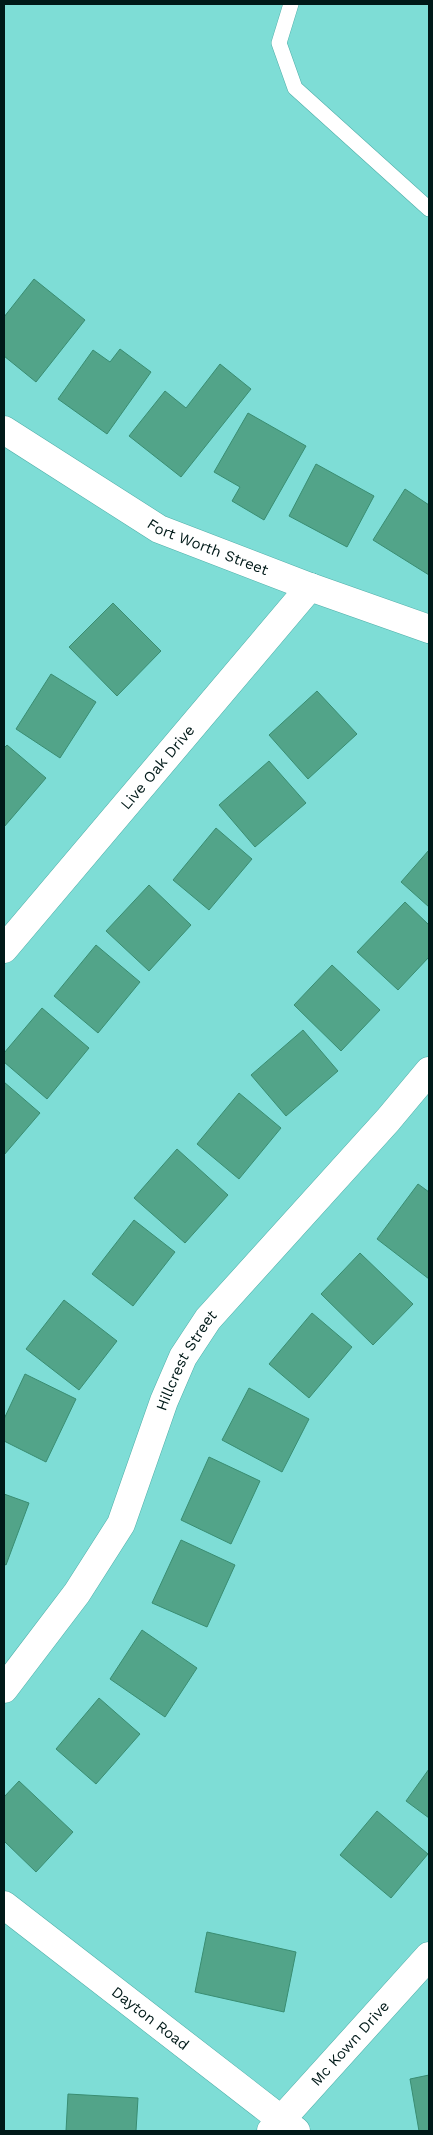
<svg xmlns="http://www.w3.org/2000/svg" width="433" height="2135" font-family="'Work Sans',sans-serif">
	<style>
		.building { fill: #52a489; stroke: #398d72 }
		.lines { fill: none; stroke-linecap: round; stroke-linejoin: round }
		.service-casing { stroke: #4fafa9; stroke-width: 16 }
		.minor-casing { stroke: #4fafa9; stroke-width: 29 }
		.tertiary-casing { stroke: #4fafa9; stroke-width: 29 }
		.service { stroke: #fff; stroke-width: 15 }
		.minor { stroke: #fff; stroke-width: 28 }
		.tertiary { stroke: #fff; stroke-width: 28 }
		.labels { text-anchor: middle; dominant-baseline: central; stroke-width: 4; stroke-linejoin: round; paint-order: stroke }
		.street-label { font-size: 15px; fill: #001918; stroke: #8beae3 }
	</style>
	<rect width="100%" height="100%" fill="#7eddd6"/>
	<g class="building">
		<path d="M34,279L85,320L36,382L4,356V317Z"/>
		<path d="M120,349L151,372L107,434L58,399L93,350L110,362Z"/>
		<path d="M220,364L251,389L181,477L129,436L165,391L186,408Z"/>
		<path d="M248,413L306,446L264,520L232,501L240,487L214,472Z"/>
		<path d="M316,464L374,496L347,547L289,516Z"/>
		<path d="M405,489L429,505V575L373,540Z"/>
		<path d="M113,603L161,651L117,696L69,647Z"/>
		<path d="M51,674L96,702L60,758L16,729Z"/>
		<path d="M317,691L357,734L308,779L269,735Z"/>
		<path d="M7,745L46,778L4,827V748Z"/>
		<path d="M269,761L306,803L255,847L219,805Z"/>
		<path d="M216,828L252,859L209,910L173,880Z"/>
		<path d="M429,850V907L401,882Z"/>
		<path d="M149,885L191,925L149,971L106,931Z"/>
		<path d="M405,902L429,925V957L398,990L357,952Z"/>
		<path d="M96,945L140,982L98,1033L54,996Z"/>
		<path d="M332,965L380,1010L341,1051L294,1005Z"/>
		<path d="M42,1008L89,1048L47,1099L4,1062V1053Z"/>
		<path d="M303,1030L338,1071L286,1116L251,1075Z"/>
		<path d="M4,1082L40,1113L4,1155Z"/>
		<path d="M239,1093L281,1128L239,1179L197,1144Z"/>
		<path d="M177,1149L228,1195L185,1243L134,1198Z"/>
		<path d="M418,1184L429,1192V1279L377,1239Z"/>
		<path d="M134,1220L175,1252L133,1306L92,1274Z"/>
		<path d="M360,1253L413,1304L373,1345L321,1294Z"/>
		<path d="M64,1300L117,1341L79,1390L26,1349Z"/>
		<path d="M312,1313L352,1347L309,1398L269,1364Z"/>
		<path d="M25,1374L76,1399L46,1462L4,1441V1419Z"/>
		<path d="M249,1388L309,1419L282,1472L222,1440Z"/>
		<path d="M209,1457L260,1481L231,1544L181,1520Z"/>
		<path d="M4,1494L29,1503L6,1565L4,1564Z"/>
		<path d="M181,1540L235,1565L207,1627L152,1603Z"/>
		<path d="M142,1630L197,1668L165,1717L110,1679Z"/>
		<path d="M99,1698L140,1734L96,1784L56,1749Z"/>
		<path d="M429,1769V1818L406,1801Z"/>
		<path d="M19,1781L73,1832L36,1872L4,1841V1797Z"/>
		<path d="M377,1811L428,1854L391,1898L340,1855Z"/>
		<path d="M207,1932L296,1952L284,2012L195,1992Z"/>
		<path d="M429,2075V2131H419L410,2079Z"/>
		<path d="M68,2094L138,2098L136,2131H66Z"/>
	</g>
	<g class="lines">
		<g class="service-casing">
			<path id="service" d="M291,4L279,43L295,88L429,209"/>
		</g>
		<g class="minor-casing">
			<g id="minor">
				<path id="s1" d="M4,949L310,587"/>
				<path id="s2" d="M4,1689L77,1593L121,1524L164,1401L183,1357L208,1319L388,1120L429,1071"/>
				<path id="s3" d="M4,1905L296,2131"/>
				<path id="s4" d="M271,2131L429,1956"/>
			</g>
		</g>
		<g class="tertiary-casing">
			<g id="tertiary">
				<path id="s5" d="M4,430L159,529L310,587L429,629"/>
			</g>
		</g>
		<use href="#service" class="service"/>
		<use href="#minor" class="minor"/>
		<use href="#tertiary" class="tertiary"/>
	</g>
	<g class="labels">
		<g class="street-label">
			<text stroke="none"><textPath href="#s5" startOffset="236">Fort Worth Street</textPath></text>
			<text stroke="none"><textPath href="#s1" startOffset="238">Live Oak Drive</textPath></text>
			<text stroke="none"><textPath href="#s2" startOffset="379">Hillcrest Street</textPath></text>
			<text stroke="none"><textPath href="#s3" startOffset="185">Dayton Road</textPath></text>
			<text stroke="none"><textPath href="#s4" startOffset="118">Mc Kown Drive</textPath></text>
		</g>
	</g>
	<rect width="433" height="2135" fill="none" stroke="#001918" stroke-width="10"/>
</svg>
